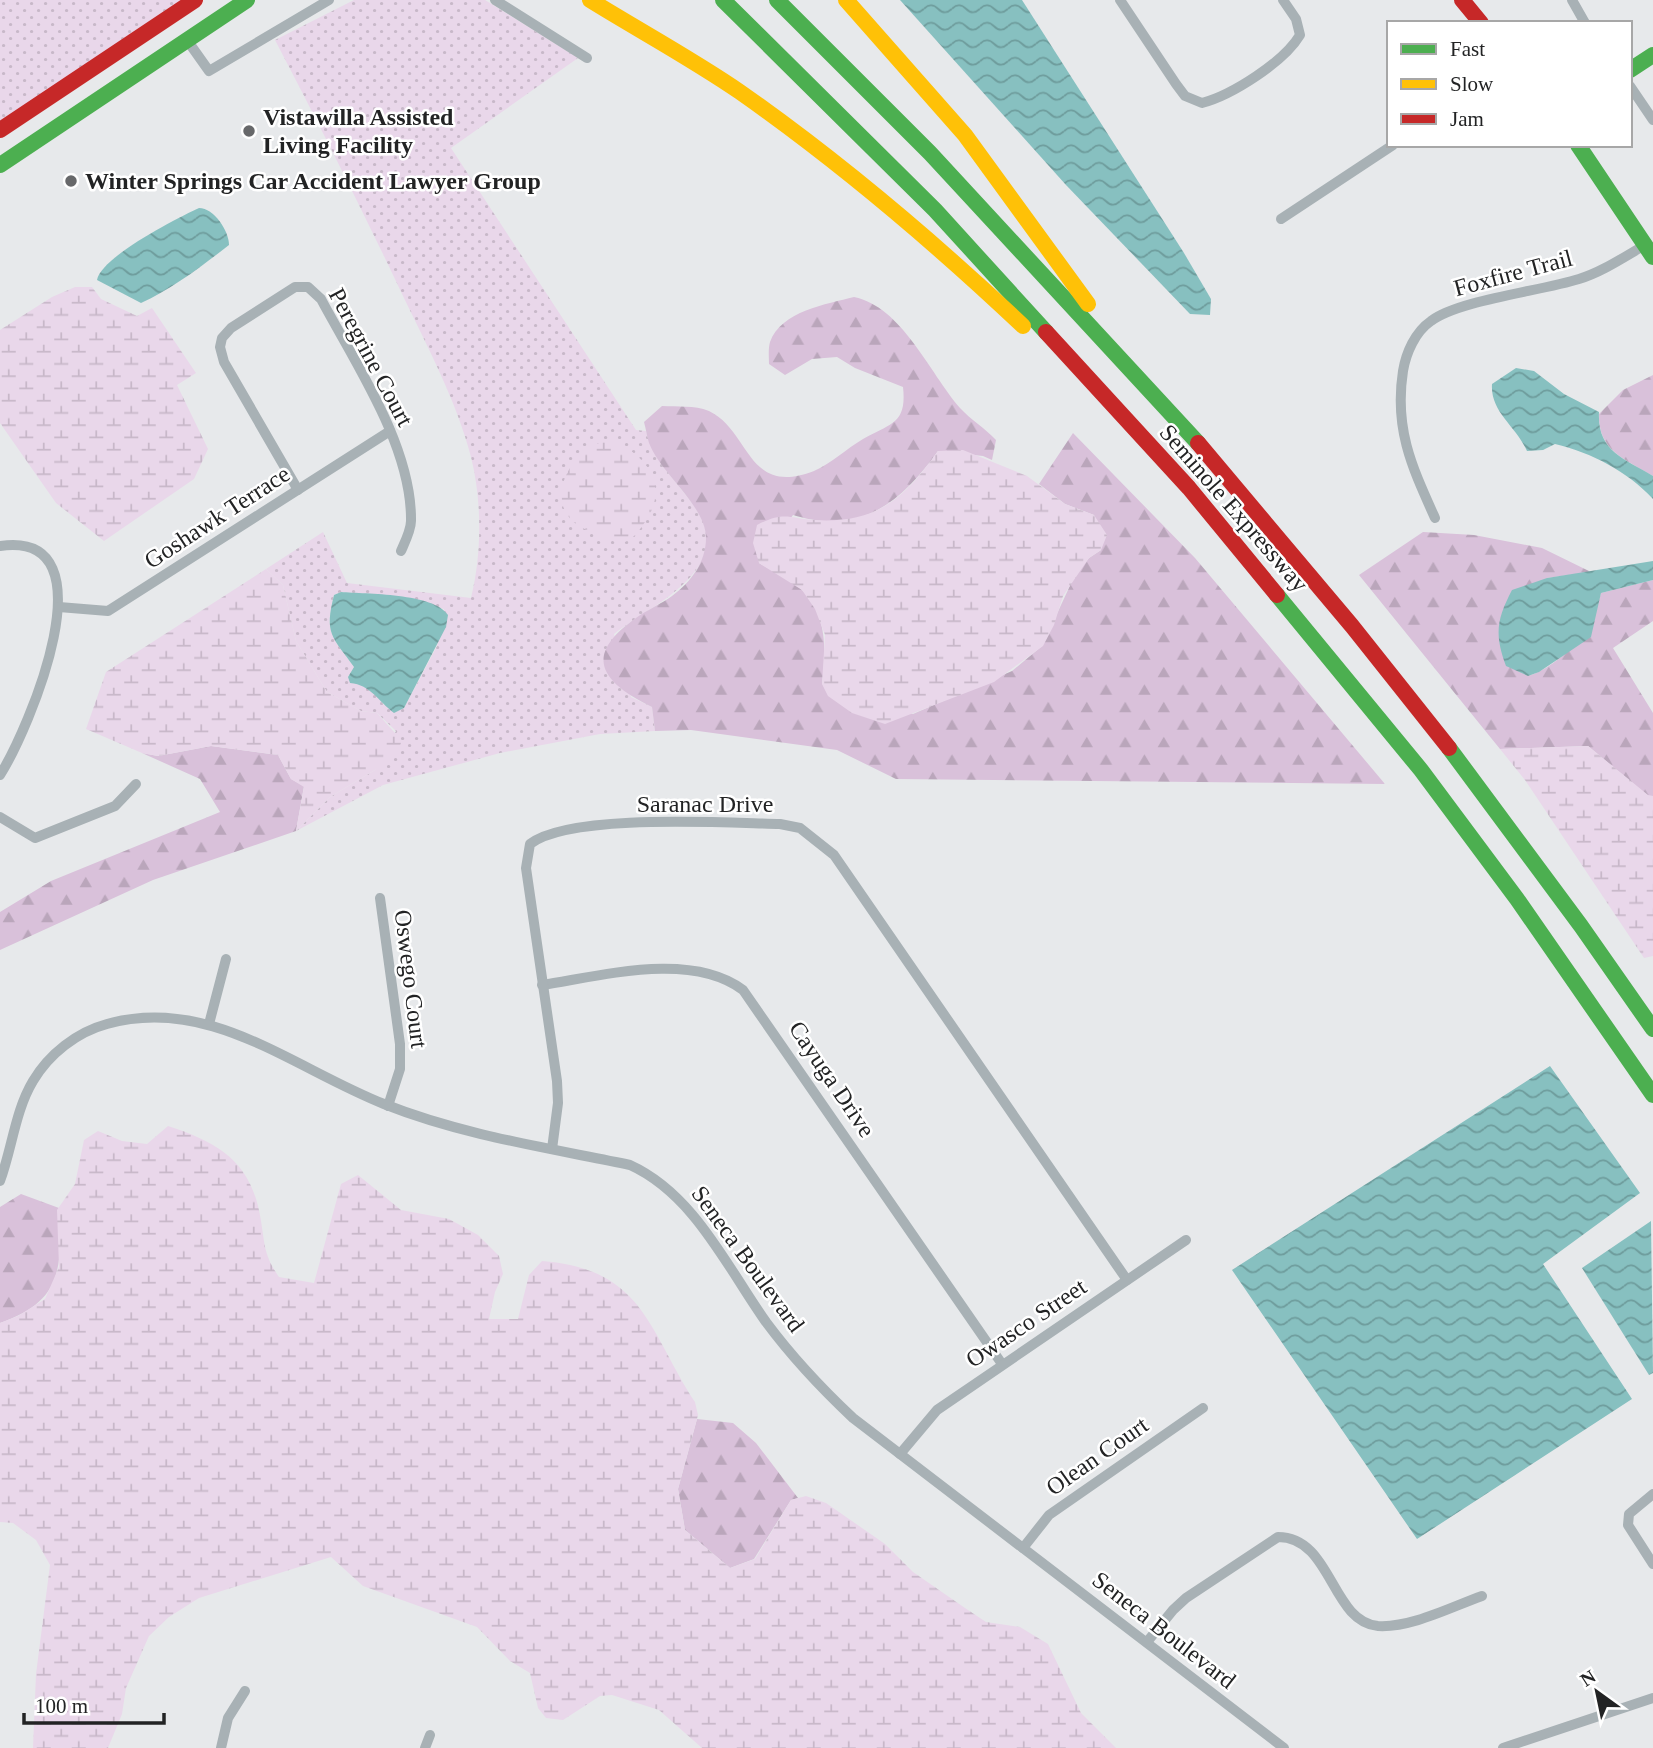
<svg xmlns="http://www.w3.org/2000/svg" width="1653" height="1748" font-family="Georgia,serif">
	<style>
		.grass { fill: url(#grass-dots); fill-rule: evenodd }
		.forest { fill: url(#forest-firs) }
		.wetland { fill: url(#wetland-marsh) }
		.water { fill: url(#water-waves) }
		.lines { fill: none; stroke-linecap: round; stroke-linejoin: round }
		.street { stroke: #a8b1b5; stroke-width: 10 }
		.fast { stroke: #4caf50; stroke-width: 16 }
		.slow { stroke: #ffc107; stroke-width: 16 }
		.jam { stroke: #c62828; stroke-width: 16 }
		.poi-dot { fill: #67686a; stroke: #fff; stroke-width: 2.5 }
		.labels { text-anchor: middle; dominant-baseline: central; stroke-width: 5; stroke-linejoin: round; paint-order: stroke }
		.poi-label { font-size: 24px; font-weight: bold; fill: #222324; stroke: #fff; text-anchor: start }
		.street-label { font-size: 24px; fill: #222324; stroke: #fff }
	</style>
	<defs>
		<pattern id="grass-dots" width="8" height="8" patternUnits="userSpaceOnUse" patternTransform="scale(1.75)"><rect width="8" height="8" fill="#e9d7ea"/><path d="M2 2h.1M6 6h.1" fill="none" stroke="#c8b8c9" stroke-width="1.8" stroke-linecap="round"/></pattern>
		<pattern id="forest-firs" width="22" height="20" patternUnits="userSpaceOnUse" patternTransform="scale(1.75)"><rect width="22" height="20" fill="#d9c1da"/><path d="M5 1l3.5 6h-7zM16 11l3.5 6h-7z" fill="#baa6bb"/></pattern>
		<pattern id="wetland-marsh" width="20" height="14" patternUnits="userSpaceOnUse" patternTransform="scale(1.75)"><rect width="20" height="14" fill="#e9d7ea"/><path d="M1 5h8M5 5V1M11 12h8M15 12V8" fill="none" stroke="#c8b8c9"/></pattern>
		<pattern id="water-waves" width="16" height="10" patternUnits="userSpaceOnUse" patternTransform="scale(1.75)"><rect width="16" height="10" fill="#87c0c0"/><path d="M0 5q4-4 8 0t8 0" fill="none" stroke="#6e9c9c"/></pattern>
	</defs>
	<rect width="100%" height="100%" fill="#e7e9eb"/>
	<g class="grass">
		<path d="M0,0H181L0,122Z"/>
		<path d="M354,0H485L578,58L451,148L636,430L646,431C653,459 675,480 692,503C741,567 655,603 614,634L631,697L652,707L655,731L600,734L500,753L383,785L296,831L330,797L375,770L396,731L377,713L361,711L327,692L296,641L283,585L266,569L323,532L347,583L471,598C482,553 482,501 471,457C456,400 428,348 403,296C362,209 319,124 275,40ZM341,592L399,597L444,609L437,646L404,708L384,705L374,692L348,677L354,667C332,636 324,634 334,595Z"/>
	</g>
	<g class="forest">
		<path d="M854,297C902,307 929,372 960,408C971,420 985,428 996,440L992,460L983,456L938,451C901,503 860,536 793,515L759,563C772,571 790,579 801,589C828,614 826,652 822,684L913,714L1012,671L1042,646L1074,577L1089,558L1101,550L1094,515L1065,504L1039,484L1073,433L1195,558L1385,784L896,779L837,750L691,730L655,731L652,707C601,682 582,656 636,618C647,610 661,604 672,596C691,582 706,562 706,538C706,506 661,474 649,443C647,437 646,429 644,422L662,406C678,407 694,405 709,411C751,431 746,497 814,471C832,463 846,449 863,439C891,423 907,424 903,387L855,368L837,357L812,359L785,375L769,364C769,358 768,349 770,342C781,311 827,304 854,297Z"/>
		<path d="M1653,375V476C1625,459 1598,451 1599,414L1623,390Z"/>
		<path d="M1423,532L1474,535L1542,548L1591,572L1547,578L1528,676C1563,665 1592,628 1601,593L1653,580V621L1613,648L1653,713V796H1648L1588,746L1500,749L1359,575Z"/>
		<path d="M211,746L278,755L291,779L304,786L296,831L153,880L0,950V912L51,881L220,812L200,779L142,753L158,756Z"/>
		<path d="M21,1194L59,1208C57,1217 60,1227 60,1236C61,1285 47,1306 0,1323V1207Z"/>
		<path d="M697,1419L733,1423L756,1443L798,1498L791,1500L754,1559L730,1568L685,1530L678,1489Z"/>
	</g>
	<g class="wetland">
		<path d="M75,287H92L101,299L137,316L152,308L196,373L177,385L208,449L194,479L104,541L56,503L0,423V330L52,297Z"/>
		<path d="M610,440C645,453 671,485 645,522C627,549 620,546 594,532C589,530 583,529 579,526C540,501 573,445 610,440Z"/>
		<path d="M963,450L1027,476L1065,504L1094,515L1107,535L1101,550L1089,558L1063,596L1054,625L1043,646L994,682L885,724L852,713L828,696L822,684L825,635L815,609L802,590L759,563L753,543L757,525C784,511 788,518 814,520C876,524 904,499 938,451Z"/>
		<path d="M266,569L283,585L296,641L327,692L361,711L377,713L403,742L375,770L330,797L296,831L304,787L291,779L278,755L211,746L158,756L142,753L86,729L106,672Z"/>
		<path d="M1588,746L1648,795L1653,796V956L1644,958L1525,780L1500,749Z"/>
		<path d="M168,1126C220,1143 252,1162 261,1221C265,1246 264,1255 279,1277L314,1283L341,1184L358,1175L401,1210L449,1219L478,1235L499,1256L503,1274L495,1292L489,1319H518L529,1275L542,1261C644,1269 648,1330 695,1402L698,1415L678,1489L685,1530L730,1568L755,1559L791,1500L806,1496L826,1503L885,1544L913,1572L965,1608L986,1622L1020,1627L1048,1644L1081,1713L1116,1748H702L659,1710L612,1695L600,1696L563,1720L546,1718L538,1708L530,1673L510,1661L477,1627L363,1586L331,1557L199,1598L169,1617L149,1636L126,1688L122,1714L108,1748H33L36,1674L50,1565L36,1540L13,1523L0,1522V1323L18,1316L45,1299L59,1267L57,1210L75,1184L84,1140L98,1131L122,1141L147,1144Z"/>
	</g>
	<g class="water">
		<path d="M900,0H1022L1184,253L1211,299L1210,315L1190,314L1066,185Z"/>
		<path d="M199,208C214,208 229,231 229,245C202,266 172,289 141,303L97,280C101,257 177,218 199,208Z"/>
		<path d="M1516,368L1534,371L1564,394L1599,412C1597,451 1623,458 1653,476V499C1627,471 1592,453 1555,444L1543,450L1527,451C1516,426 1490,412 1492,384Z"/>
		<path d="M1653,561V580L1601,593L1591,637L1539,672L1528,676L1506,666C1494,634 1497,619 1512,590L1547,578Z"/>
		<path d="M341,592C366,594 434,593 448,615L446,627L404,708L394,713C378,701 371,685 350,683L348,677L354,667C332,636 324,634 334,595Z"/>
		<path d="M1550,1066L1640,1193L1543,1264L1632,1399L1417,1539L1232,1270Z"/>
		<path d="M1651,1221L1653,1373L1649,1375L1582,1268Z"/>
	</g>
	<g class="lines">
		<g class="street">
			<path d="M495,0L587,58"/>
			<path d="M1120,0L1176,84L1185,96L1202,103C1232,95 1284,62 1300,35L1296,19L1283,0"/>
			<path d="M1572,0L1585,23"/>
			<path d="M187,40L209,71L329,0"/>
			<path d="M1630,86L1653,120"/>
			<path d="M1281,219L1393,145"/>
			<path d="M298,490L224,362L220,347L222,338L231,328L295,287H308L321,299C355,363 412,446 411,521C411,530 405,542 401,551"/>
			<path d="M1435,518C1412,467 1394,429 1403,371C1406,353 1415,332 1431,321C1459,300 1541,291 1579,279C1602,272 1624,257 1645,245"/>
			<path d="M0,546C115,529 28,731 0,775"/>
			<path d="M59,607L108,611L390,431"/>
			<path d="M0,817L35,838L115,806L136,784"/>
			<path d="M380,898L400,1044V1069L388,1106"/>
			<path d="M542,985C601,976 691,951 743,990L1002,1364"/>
			<path d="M209,1024L226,959"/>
			<path d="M552,1149L558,1103L557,1081L526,868L530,844C570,813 726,823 780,824L800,828L834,855L1127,1280"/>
			<path d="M0,1181C12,1149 15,1111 33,1081C49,1054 77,1032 107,1024C209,995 293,1068 384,1104C462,1135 548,1148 630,1165C694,1194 727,1267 766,1322C792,1357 821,1388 853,1418L1284,1748"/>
			<path d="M900,1454L937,1410L1186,1240"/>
			<path d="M1653,1494L1629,1514L1628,1525L1653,1564"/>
			<path d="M1023,1548L1049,1515L1203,1408"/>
			<path d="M1147,1642L1173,1610L1186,1598L1278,1537C1332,1537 1331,1622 1378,1626C1411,1628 1451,1607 1482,1596"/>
			<path d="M221,1748L228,1718L245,1691"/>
			<path d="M425,1748L430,1735"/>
			<path d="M1503,1748L1653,1698"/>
		</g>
		<g class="fast">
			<path d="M723,0L935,210L1046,332"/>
			<path d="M777,0L930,153L1198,443"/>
			<path d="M1630,70L1653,55"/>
			<path d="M1578,145L1653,257"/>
			<path d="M0,165L247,0"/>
			<path d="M1277,595L1421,770L1517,899L1653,1095"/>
			<path d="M1449,748L1581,926L1653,1029"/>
		</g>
		<g class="slow">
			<path d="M590,0C640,31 692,59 740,92C841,163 934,242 1023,326"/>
			<path d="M846,0L965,135L1088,304"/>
		</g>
		<g class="jam">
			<path d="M1462,0L1481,23"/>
			<path d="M0,130L195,0"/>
			<path d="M1046,332L1189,488L1277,595"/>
			<path d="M1198,443L1352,626L1449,748"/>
		</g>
	</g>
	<g class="poi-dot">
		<circle cx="249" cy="131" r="7"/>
		<circle cx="71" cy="181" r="7"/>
	</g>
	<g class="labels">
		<g class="poi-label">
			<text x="263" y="117">Vistawilla Assisted<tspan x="263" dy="28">Living Facility</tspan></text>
			<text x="85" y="181">Winter Springs Car Accident Lawyer Group</text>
		</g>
		<g class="street-label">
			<text transform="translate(1513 273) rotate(-15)">Foxfire Trail</text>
			<text transform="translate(371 357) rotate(62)">Peregrine Court</text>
			<text transform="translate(1234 508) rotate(49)">Seminole Expressway</text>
			<text transform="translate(217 517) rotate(-33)">Goshawk Terrace</text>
			<text x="705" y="804">Saranac Drive</text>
			<text transform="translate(411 979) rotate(83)">Oswego Court</text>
			<text transform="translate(832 1079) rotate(56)">Cayuga Drive</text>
			<text transform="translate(748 1259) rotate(54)">Seneca Boulevard</text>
			<text transform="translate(1026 1323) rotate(-34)">Owasco Street</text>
			<text transform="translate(1097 1456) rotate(-35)">Olean Court</text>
			<text transform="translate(1164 1630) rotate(38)">Seneca Boulevard</text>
		</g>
	</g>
	<rect x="1387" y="21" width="245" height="126" fill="#ffffff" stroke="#a7a7a7" stroke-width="2"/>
	<rect x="1401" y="44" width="35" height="10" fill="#4caf50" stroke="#a7a7a7" stroke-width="2"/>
	<text x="1450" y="56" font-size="21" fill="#222324">Fast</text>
	<rect x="1401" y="79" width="35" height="10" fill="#ffc107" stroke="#a7a7a7" stroke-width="2"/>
	<text x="1450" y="91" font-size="21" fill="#222324">Slow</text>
	<rect x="1401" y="114" width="35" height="10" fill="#c62828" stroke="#a7a7a7" stroke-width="2"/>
	<text x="1450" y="126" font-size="21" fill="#222324">Jam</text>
	<g transform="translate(1597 1692) rotate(327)" stroke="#ffffff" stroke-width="5" paint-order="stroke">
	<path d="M0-5L12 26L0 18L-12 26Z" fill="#222324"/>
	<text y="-10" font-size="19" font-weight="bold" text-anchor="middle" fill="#222324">N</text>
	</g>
	<path d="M24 1713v10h140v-10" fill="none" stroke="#222324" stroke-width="3.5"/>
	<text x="35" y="1713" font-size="21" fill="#222324" stroke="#ffffff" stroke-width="5" paint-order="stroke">100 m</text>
</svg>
